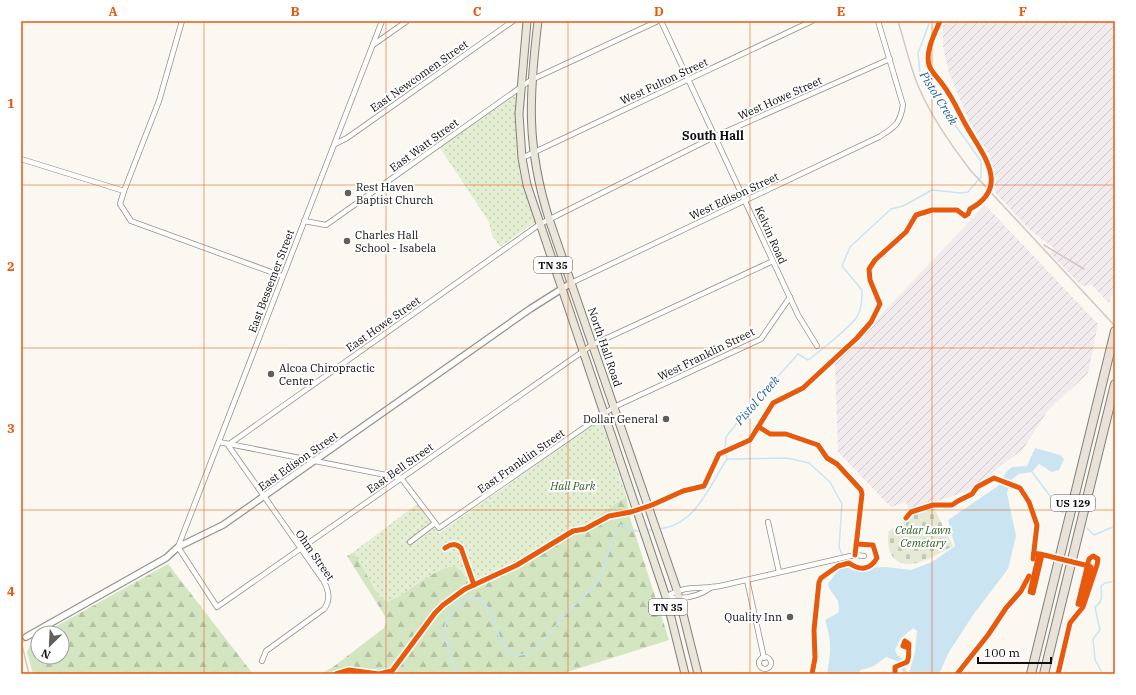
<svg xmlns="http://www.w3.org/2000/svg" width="1136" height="695" font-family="'IBM Plex Serif',serif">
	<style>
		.industrial { fill: url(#industrial-furrows) }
		.forest { fill: url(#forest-firs) }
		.cemetery { fill: url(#cemetery-stones) }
		.park { fill: url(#park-dots) }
		.water { fill: #cae4f2 }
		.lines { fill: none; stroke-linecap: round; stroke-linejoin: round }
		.stream { stroke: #cae4f2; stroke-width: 1.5 }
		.tertiary-tunnel { stroke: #d6d5cf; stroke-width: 5.5; stroke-dasharray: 5.5 3; stroke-linecap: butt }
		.minor-casing { stroke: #949390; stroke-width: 6 }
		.tertiary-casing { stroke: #949390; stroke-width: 8 }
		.primary-casing { stroke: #81807d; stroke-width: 9 }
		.trunk-casing { stroke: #81807d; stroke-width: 10 }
		.minor { stroke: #fefefd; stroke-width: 4.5 }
		.tertiary { stroke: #fefefd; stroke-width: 5.5 }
		.primary { stroke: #eae6d9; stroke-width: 7 }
		.trunk { stroke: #e8e2d8; stroke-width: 8 }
		.rail { stroke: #d5c6c5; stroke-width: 1.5 }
		.cycleway-casing { stroke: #fff; stroke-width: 8 }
		.cycleway { stroke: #e8590c; stroke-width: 5 }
		.grid { fill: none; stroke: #e8590c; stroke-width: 1; stroke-opacity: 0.55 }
		.poi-dot { fill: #605f5d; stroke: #fff; stroke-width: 1.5 }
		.labels { text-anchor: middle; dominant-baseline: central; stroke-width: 4; stroke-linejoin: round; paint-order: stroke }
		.shield { fill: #fff; stroke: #565656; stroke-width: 1 }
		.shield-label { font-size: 10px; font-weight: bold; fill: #0d0d0d }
		.street-label { font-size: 11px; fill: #0d0d0d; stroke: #fff }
		.poi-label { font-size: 11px; fill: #0d0d0d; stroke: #fff; text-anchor: start }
		.park-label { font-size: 11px; font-style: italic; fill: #2d6021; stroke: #fff }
		.water-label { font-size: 12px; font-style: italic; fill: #1d6097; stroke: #fff }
		.neighbourhood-label { font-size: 12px; font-weight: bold; fill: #0d0d0d; stroke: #fff }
		.neatline { fill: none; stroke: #e8590c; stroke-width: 1.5 }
		.grid-label { font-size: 13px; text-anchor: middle; font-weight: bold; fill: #e8590c }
	</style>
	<defs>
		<pattern id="industrial-furrows" width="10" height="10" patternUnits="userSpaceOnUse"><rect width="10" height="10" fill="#f1ebee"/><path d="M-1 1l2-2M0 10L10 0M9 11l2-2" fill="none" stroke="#cdc8cb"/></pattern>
		<pattern id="forest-firs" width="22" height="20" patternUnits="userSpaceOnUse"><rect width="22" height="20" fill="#d4e5c1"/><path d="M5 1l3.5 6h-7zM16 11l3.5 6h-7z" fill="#b5c3a5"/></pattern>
		<pattern id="cemetery-stones" width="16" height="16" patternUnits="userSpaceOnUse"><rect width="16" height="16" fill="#e5ead6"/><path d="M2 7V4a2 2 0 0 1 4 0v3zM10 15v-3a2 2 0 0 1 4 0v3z" fill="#c3c8b6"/></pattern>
		<pattern id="park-dots" width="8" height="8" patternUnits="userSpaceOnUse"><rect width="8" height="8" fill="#e3eed2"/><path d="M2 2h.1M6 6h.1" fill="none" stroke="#c2cbb3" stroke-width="1.8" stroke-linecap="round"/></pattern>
	</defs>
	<rect width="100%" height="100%" fill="#faf8f1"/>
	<g class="industrial">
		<path d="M951,21H1115V285L1109,303L1092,285L1082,286L1051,254L1054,248L1031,231L995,192V176L990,156L969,121L948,70L943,46V26Z"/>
		<path d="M985,205L1098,324L1088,373L1048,410L1023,449L968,491L909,510L906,502L891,507L838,452L835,363Z"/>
	</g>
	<g class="forest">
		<path d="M626,496L630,518L669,640L561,674H320L333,667L384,628L386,622L385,616L347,556L352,553L355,554L378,594L387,602C411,592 428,571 454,566L462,571L469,584L506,567L567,531L590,522Z"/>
		<path d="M168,564L253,674H33L27,652L33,639L38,637V657H62V633H44Z"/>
	</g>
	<path class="cemetery" d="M933,506L953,546C936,555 902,578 890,552C888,547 887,535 889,531L909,519L911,514Z"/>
	<g class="park">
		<path d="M514,96L517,97C514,140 522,180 535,222L500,247L492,235L489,222L440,148Z"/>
		<path d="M597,423L603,426L626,496L590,522L567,531L506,567L469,584L462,571L454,566C428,571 411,592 387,602L379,596L355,554L352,553L417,504L439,533Z"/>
	</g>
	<path class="water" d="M1035,448L1060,455L1064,459L1059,470L1052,472L1039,464L1032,472L1019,474L1011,480L1007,493L1016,536L1008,569L973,615L949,652L939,674H909L915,652L917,631L913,628L901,638L895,650L897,655L903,659L905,669L909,674H904L897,661L886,657L874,666L861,670L858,674H827C831,652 832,641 825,620L838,613L839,609L838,601L829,588L828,584L839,569L838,566L849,563L858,568L885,567L911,570L932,562L955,546L948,520L998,486L1007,471L1012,467L1027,466Z"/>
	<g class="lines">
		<g class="stream">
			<path d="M727,459L787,458L809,463L830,482L842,504L839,547L846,564"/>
			<path d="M1032,472L1063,513"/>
			<path d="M1087,528L1094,535L1115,526"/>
			<path d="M658,529C696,526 709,486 727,459L725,448L726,437L744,414L798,354L808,360C818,353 851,326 857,317C862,308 862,299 862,290L842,266L850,247L891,209L903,206L932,190L961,193L968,192L981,177V161L945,111L940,95L920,73L918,53L930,21"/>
			<path d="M646,530H654"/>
			<path d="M457,674C446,640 431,615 473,597C501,608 492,637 508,651C528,669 557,623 568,611C578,601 592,591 600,578C607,566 607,553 612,541C614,535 618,530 621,525L636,531H640"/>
			<path d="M1103,674L1095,660L1093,639L1100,630L1095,607C1103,602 1102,595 1101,586L1105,583L1115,581"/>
		</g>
		<path class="tertiary-tunnel" d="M21,641L26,637"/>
		<g class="minor-casing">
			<g id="minor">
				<path d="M182,21L159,101L124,191L120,204L131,221L282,276"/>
				<path d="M382,21L178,547L217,607L592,345L773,261"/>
				<path d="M661,21L798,315L817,346"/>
				<path d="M373,45L407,21"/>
				<path d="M335,144L347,138L513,21"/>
				<path d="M522,158L812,21"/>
				<path d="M21,159L124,191"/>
				<path d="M304,221L326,225L531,80L658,21"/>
				<path d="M571,283L879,137C895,127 900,124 903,105L878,21"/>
				<path d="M219,442L401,478L439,528L614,407L761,339L790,297"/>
				<path d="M768,522L779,572"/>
				<path d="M410,542L435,523"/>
				<path d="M747,580L764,658"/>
				<path d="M666,597C687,584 698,590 720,586L855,555L864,556"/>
				<path d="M666,597C682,600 698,597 712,587"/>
				<circle cx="765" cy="663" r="6"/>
				<path d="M262,661L266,651L324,609C331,600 329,590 323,580L228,445L540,224L716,136L890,59"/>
			</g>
		</g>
		<g class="tertiary-casing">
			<path id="tertiary" d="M26,637L166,558L178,547L223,525L530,309L571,283"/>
		</g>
		<g class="primary-casing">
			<g id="primary">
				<path d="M527,21L519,114L522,158L527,185L666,597L685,674"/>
				<path d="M538,21C529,96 526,146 549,219L677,590L698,674"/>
			</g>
		</g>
		<g class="trunk-casing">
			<g id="trunk">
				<path d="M1031,674L1115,331"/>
				<path d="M1044,674L1115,384"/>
			</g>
		</g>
		<use href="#minor" class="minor"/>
		<use href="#tertiary" class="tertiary"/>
		<use href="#primary" class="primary"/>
		<use href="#trunk" class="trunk"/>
		<g class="rail">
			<path d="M898,21C905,43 910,67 919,88C932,118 951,145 971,171L1115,326"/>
			<path d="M1044,245L1084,269"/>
			<path d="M21,641L29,674"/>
		</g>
		<g class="cycleway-casing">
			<g id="cycleway">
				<path d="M759,427L770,434H786L818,445L827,458L837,464L861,490L862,494L855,555"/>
				<path d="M906,518L911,512L933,505H952L958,501L972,494L977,487L994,478L1020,488L1029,502L1037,525L1033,559"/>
				<path d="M445,548C451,544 455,543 461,548L474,585"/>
				<path d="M1034,553L1042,555L1041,559L1033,593L1030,592L1039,554H1040L1089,566L1091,567L1082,605L1078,604L1089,559L1093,556L1098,559L1097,565L1083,607L1070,623L1058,674"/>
				<path d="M336,674L349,670L379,674L392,671L435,613L443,605L465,589L517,565L573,531L585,529L609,516L631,512L652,505L683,491L704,486L719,454L750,440L773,403L803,388L857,338L871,322L880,304L870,280L869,269L875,260L906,232L916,215L932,210H957L965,216L968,214L970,209C1011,187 983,155 967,127C959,113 953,98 943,85C939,79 931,72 929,65C925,51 935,33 940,21"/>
				<path d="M812,674L815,658L814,630L819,582L821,578L838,566L849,563C860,571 870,570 877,558L873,545L856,544"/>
				<path d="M895,674V667L907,662C910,656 908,650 909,644L905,641L903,646L908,648"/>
				<path d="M957,674L988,635L1006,608L1021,591L1029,576"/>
			</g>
		</g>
		<use href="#cycleway" class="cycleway"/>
	</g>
	<path class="grid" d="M204,21V674M386,21V674M568,21V674M750,21V674M932,21V674M21,185H1115M21,348H1115M21,510H1115"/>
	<g class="poi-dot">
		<circle cx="348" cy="193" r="4"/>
		<circle cx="347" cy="241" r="4"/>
		<circle cx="271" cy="374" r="4"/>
		<circle cx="666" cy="419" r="4"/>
		<circle cx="790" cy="617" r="4"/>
	</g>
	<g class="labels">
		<g class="shield">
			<rect x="534" y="257" width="38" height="16" rx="3"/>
			<rect x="1051" y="495" width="44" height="16" rx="3"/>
			<rect x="649" y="599" width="38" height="16" rx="3"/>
		</g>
		<g class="shield-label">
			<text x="553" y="265">TN 35</text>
			<text x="1073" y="503">US 129</text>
			<text x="668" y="607">TN 35</text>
		</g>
		<g class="street-label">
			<text transform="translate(419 76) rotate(-35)">East Newcomen Street</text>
			<text transform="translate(664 81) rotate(-25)">West Fulton Street</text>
			<text transform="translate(780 98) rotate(-24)">West Howe Street</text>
			<text transform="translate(424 145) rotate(-36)">East Watt Street</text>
			<text transform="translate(734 196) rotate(-25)">West Edison Street</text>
			<text transform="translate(771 235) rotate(66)">Kelvin Road</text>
			<text transform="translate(271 281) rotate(-69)">East Bessemer Street</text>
			<text transform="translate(383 324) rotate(-35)">East Howe Street</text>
			<text transform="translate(605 347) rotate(71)">North Hall Road</text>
			<text transform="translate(706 354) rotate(-26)">West Franklin Street</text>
			<text transform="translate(298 461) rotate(-35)">East Edison Street</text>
			<text transform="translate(521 461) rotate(-35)">East Franklin Street</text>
			<text transform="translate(400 468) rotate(-35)">East Bell Street</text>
			<text transform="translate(315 555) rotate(55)">Ohm Street</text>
		</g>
		<g class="poi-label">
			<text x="356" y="187">Rest Haven<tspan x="356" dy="13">Baptist Church</tspan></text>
			<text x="355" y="235">Charles Hall<tspan x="355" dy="13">School - Isabela</tspan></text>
			<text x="279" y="368">Alcoa Chiropractic<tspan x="279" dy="13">Center</tspan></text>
			<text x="658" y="419" text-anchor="end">Dollar General</text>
			<text x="782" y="617" text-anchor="end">Quality Inn</text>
		</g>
		<g class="park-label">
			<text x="573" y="486">Hall Park</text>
			<text x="923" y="530">Cedar Lawn<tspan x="923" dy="13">Cemetary</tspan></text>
		</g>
		<g class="water-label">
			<text transform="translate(939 98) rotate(58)">Pistol Creek</text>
			<text transform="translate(757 400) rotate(-49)">Pistol Creek</text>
		</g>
		<g class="neighbourhood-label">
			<text x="713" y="135">South Hall</text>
		</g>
	</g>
	<rect width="1136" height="695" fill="none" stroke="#ffffff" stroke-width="44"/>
	<g transform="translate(50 645) rotate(204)"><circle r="19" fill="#ffffff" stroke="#9e9e9e"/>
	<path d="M0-3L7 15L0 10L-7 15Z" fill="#605f5d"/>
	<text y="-6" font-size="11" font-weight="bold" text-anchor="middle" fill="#0d0d0d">N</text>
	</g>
	<path d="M978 657v6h73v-6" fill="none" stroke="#0d0d0d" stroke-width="2"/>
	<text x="984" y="657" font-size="12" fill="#0d0d0d" stroke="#ffffff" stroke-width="3" paint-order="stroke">100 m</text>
	<rect x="22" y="22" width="1092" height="651" class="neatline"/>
	<g class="grid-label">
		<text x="113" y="16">A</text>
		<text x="295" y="16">B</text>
		<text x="477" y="16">C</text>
		<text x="659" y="16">D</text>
		<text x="841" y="16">E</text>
		<text x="1023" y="16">F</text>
		<text x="11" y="108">1</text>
		<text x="11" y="271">2</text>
		<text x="11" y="433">3</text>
		<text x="11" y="596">4</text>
	</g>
</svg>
